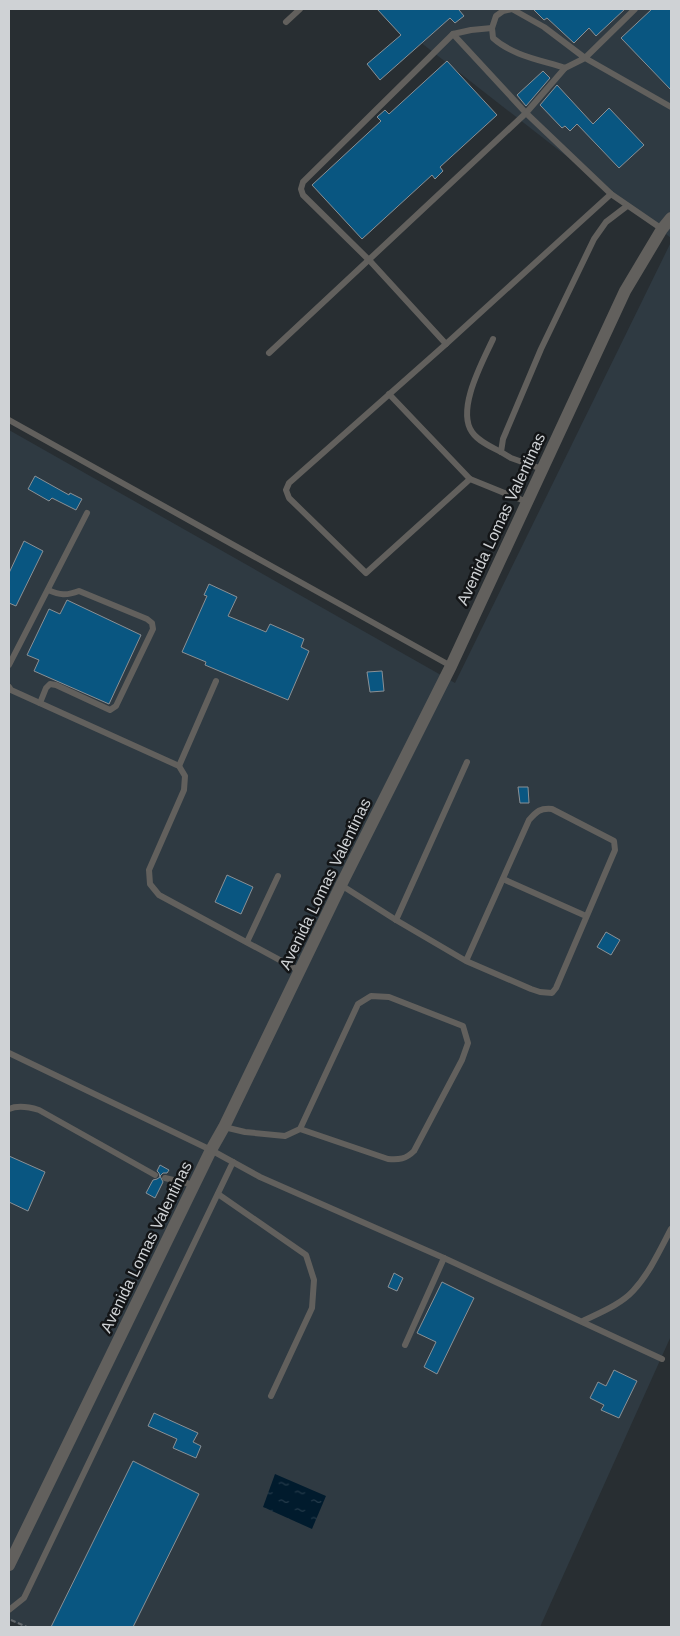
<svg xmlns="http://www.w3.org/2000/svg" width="680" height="1636" font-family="Helvetica,sans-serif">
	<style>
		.built { fill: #2f3a42 }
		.water { fill: url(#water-ripples) }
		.building { fill: #095681; stroke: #8a9095 }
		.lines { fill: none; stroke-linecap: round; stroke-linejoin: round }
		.path { stroke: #63686c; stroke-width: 2; stroke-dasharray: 5 2.5; stroke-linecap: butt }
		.service { stroke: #62605d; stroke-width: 6 }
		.minor { stroke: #62605d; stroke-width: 12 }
		.labels { text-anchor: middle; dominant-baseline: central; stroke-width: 5; stroke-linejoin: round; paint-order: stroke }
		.street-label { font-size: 16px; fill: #cfd2d5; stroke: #131517 }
	</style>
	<defs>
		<pattern id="water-ripples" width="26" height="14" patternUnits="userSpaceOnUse" patternTransform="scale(1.25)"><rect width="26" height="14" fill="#011b2d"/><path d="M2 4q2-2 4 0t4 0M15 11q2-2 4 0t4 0" fill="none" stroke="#253b4b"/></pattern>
	</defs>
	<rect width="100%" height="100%" fill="#282e32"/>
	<g class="built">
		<path d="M378,9H671V238Z"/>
		<path d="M671,242V1336L540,1627H24L9,1620V430L455,683Z"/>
	</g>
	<path class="water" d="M275,1474L326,1496L312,1529L263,1507Z"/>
	<g class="building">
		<path d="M377,9H460L459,10L464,16L455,23L450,18L380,80L367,64L401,35Z"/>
		<path d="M533,9H625L596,36L589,28L574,43L547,18L544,20Z"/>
		<path d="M652,9H671V90L621,38Z"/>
		<path d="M447,61L497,115L440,167L443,171L435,179L432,175L362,239L312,185L381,121L377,117L385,110L389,114Z"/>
		<path d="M543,71L550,78L526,106L517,95Z"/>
		<path d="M557,85L593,124L609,108L644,145L619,168L577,124L570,131L565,126L562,128L540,105Z"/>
		<path d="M35,476L69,495L70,493L82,499L76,510L52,498L49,501L28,489Z"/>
		<path d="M24,541L43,551L16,606L9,603V573Z"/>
		<path d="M209,584L237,597L228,616L266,632L270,624L304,639L301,647L309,651L288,700L205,665L206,662L182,652L207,596L204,595Z"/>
		<path d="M67,600L141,635L109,704L34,671L39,660L27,655L49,609L60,614Z"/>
		<path d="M382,671L384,691L370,692L367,672Z"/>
		<path d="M518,787H528L529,803H520Z"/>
		<path d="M227,875L253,887L241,914L215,902Z"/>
		<path d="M606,932L620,940L611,955L597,947Z"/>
		<path d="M9,1156L45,1172L28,1211L9,1202Z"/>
		<path d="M160,1165L169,1170L167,1173H163L160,1176L163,1182L155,1198L146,1193L153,1180L157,1179L160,1177L159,1173L157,1171Z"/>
		<path d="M394,1273L403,1278L397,1291L388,1287Z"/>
		<path d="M442,1282L474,1298L437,1374L424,1367L436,1342L417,1333Z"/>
		<path d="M614,1370L637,1381L619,1418L601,1410L604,1405L590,1398L598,1382L606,1386Z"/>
		<path d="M154,1413L198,1433L193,1442L201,1446L196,1458L173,1448L177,1439L148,1426Z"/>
		<path d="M133,1461L199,1494L133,1627H51Z"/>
	</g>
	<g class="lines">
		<path class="path" d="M11,1620L27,1627"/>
		<g class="service">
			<path d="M635,9L585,58L565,68C541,60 513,56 493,38L492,28L496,16L503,11L512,9L544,27L585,58L671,107"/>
			<path d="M286,22L300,9"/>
			<path d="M453,34L526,113L611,194L662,229"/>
			<path d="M493,339C483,361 456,409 472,432C478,441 491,447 501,452"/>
			<path d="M446,344L370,261L303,195L301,189L303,182L453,34L471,30L492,28"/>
			<path d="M269,353L526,113L565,68"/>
			<path d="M389,394L470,479"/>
			<path d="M9,420L451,666"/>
			<path d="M542,469L511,458L501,452L503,439L541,349L594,239L606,222L627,206"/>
			<path d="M527,502L470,479L366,573L289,498L286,490L289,483L446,344L611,194"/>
			<path d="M9,665L87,513"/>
			<path d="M9,687L11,690L179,766L185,776L184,790L149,870L150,884L159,895L300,971"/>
			<path d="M40,703L46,688L50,684L56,685L110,710L116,706L153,629L152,623L147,619L79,591C66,596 60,595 48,590"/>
			<path d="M179,766L216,681"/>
			<path d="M503,879L586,916"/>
			<path d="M341,885L396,920L466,961L531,989L540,992L552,993L556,988L615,850L614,841L552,809C540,808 537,811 529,820L466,961"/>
			<path d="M396,920L467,762"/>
			<path d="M247,942L278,876"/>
			<path d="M9,1053L211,1150L260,1177L444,1258L662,1359"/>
			<path d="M9,1109C18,1105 29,1107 39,1110L155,1175"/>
			<path d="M224,1127L245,1132L285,1136L300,1129L358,1004L371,996L389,997L463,1026L468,1043L462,1060L414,1151C406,1159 399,1160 388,1159L300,1129"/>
			<path d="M165,1178L194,1185"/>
			<path d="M218,1194L306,1255L314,1280L312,1308L271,1396"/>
			<path d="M583,1321C599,1313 620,1305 633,1291C649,1274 660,1250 671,1229"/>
			<path d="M405,1345L444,1258"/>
			<path d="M9,1610L24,1598L233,1162"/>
		</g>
		<path class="minor" d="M9,1565L211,1150L224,1127L341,885L451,666L625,291L662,229L671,218"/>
	</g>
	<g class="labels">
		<g class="street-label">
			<text transform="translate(501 519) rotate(-65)">Avenida Lomas Valentinas</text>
			<text transform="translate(325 884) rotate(-64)">Avenida Lomas Valentinas</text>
			<text transform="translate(146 1247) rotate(-64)">Avenida Lomas Valentinas</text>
		</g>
	</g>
	<rect width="680" height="1636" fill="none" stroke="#cfd2d5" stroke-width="20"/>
</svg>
